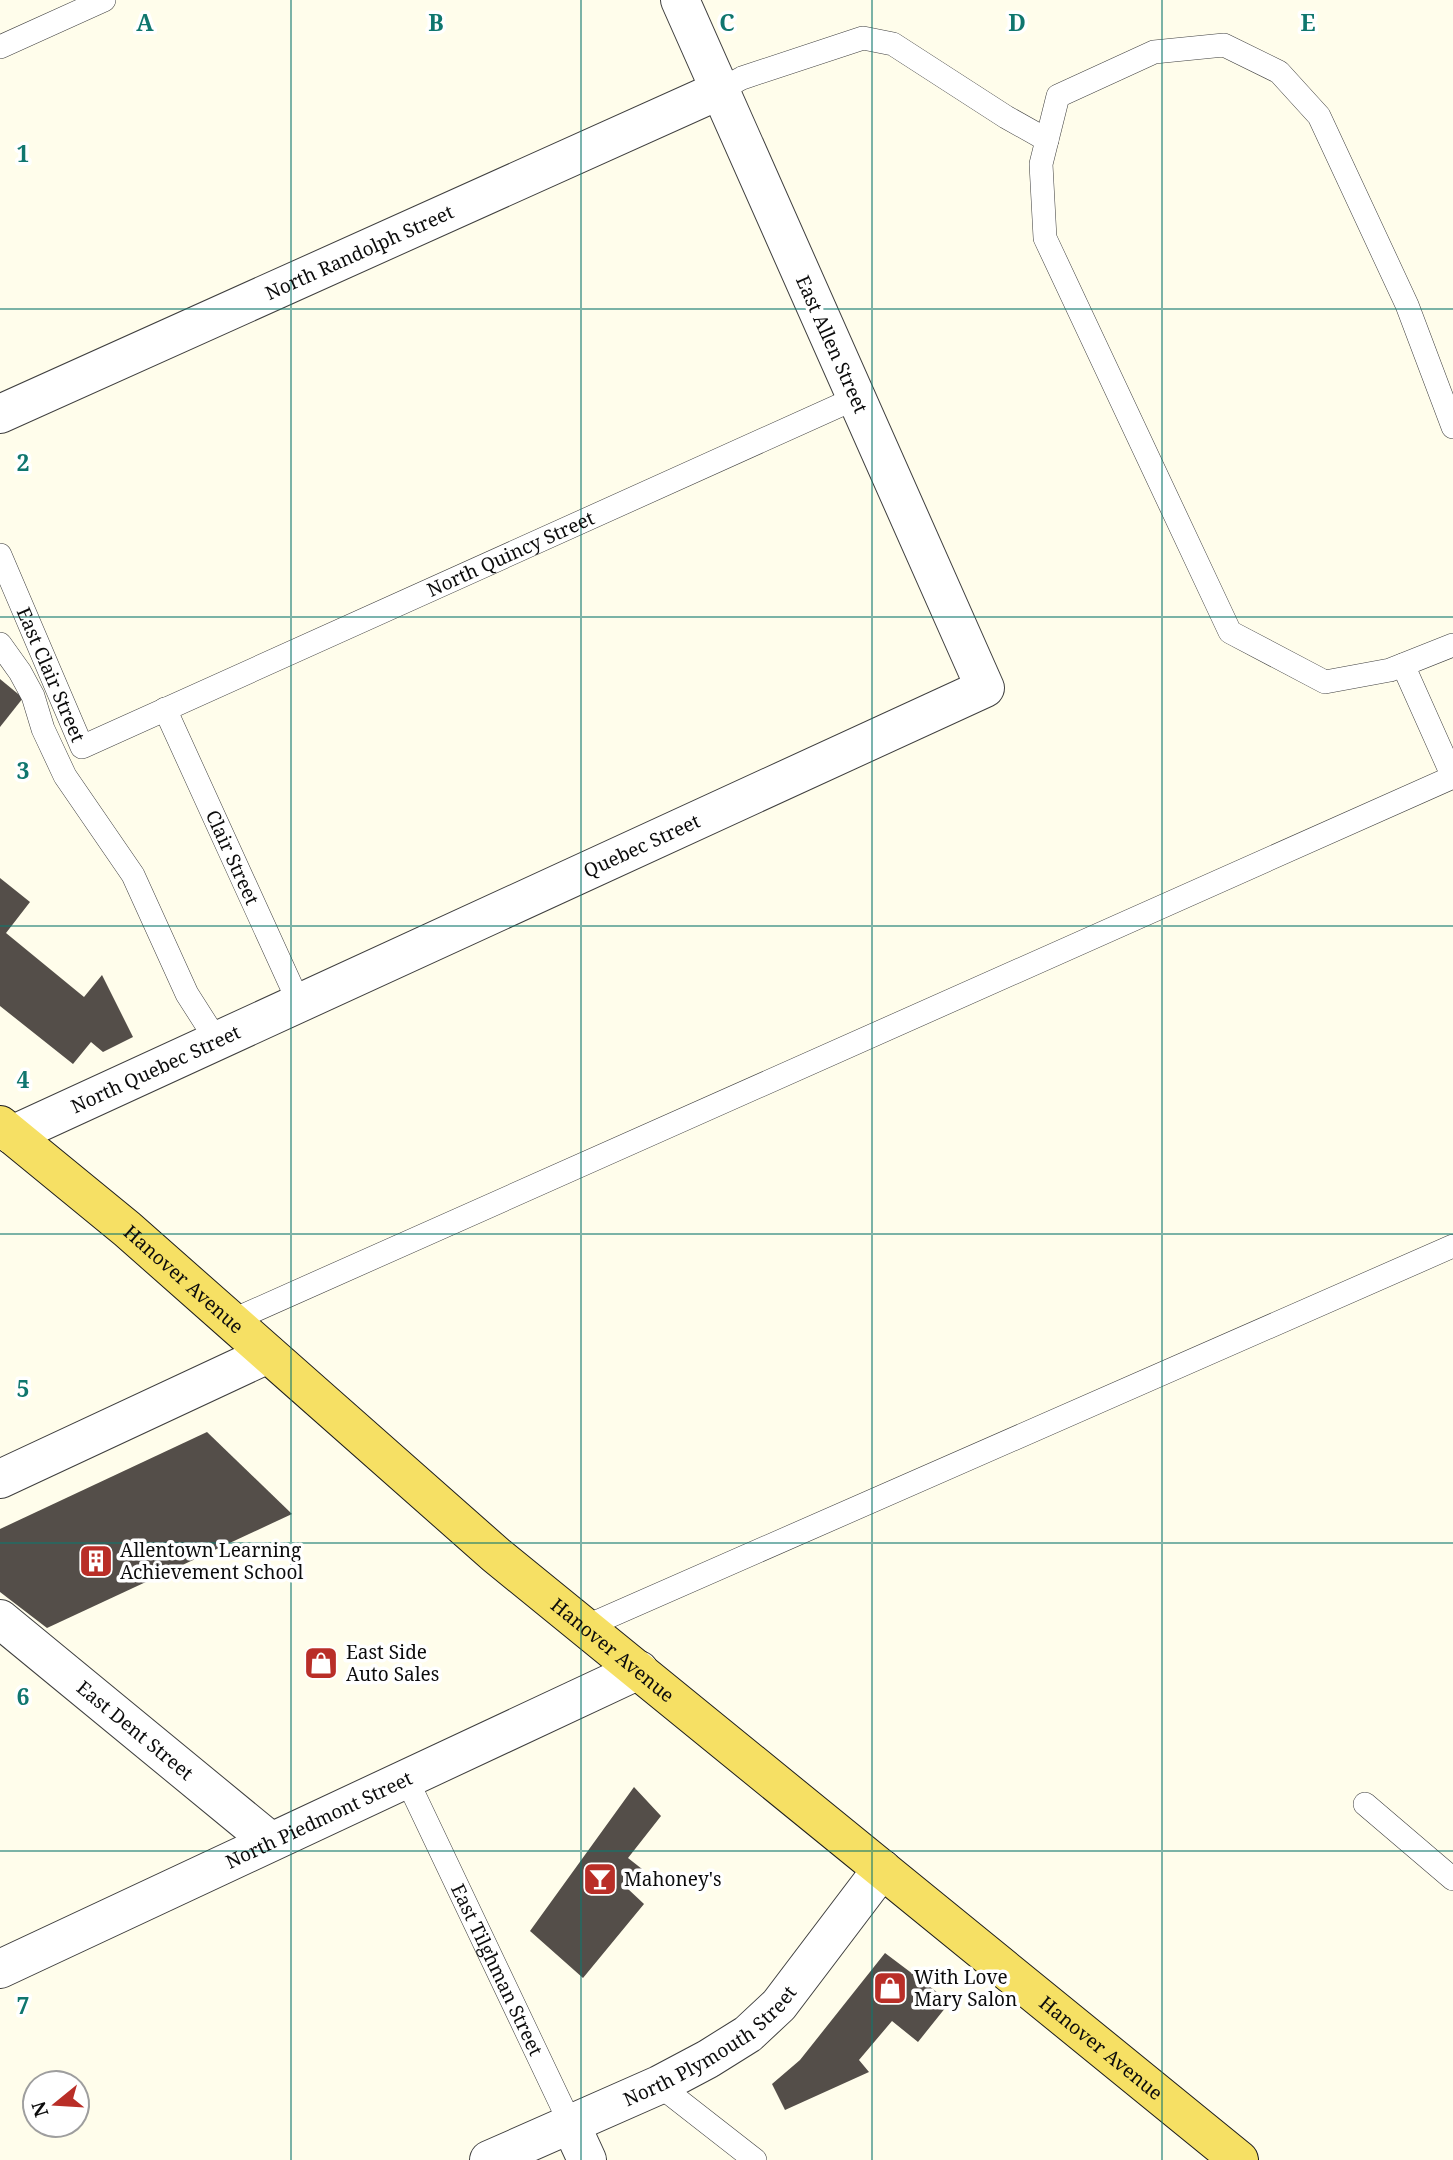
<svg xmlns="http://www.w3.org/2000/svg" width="1453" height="2160" font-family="'Noto Serif',serif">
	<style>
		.building { fill: #544e49 }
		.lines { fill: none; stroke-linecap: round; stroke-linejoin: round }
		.lane-casing { stroke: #3f3f3f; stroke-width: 24 }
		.street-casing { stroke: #3f3f3f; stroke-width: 40 }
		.primary-casing { stroke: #1d1d1d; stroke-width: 40 }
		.lane { stroke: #fff; stroke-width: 23 }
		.street { stroke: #fff; stroke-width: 38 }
		.primary { stroke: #f6e064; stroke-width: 38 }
		.grid { fill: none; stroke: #0f766e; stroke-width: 2; stroke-opacity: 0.55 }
		.labels { text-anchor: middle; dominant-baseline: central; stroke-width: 7; stroke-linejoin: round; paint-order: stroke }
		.street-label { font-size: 19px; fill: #0c0c0c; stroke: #fff }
		.poi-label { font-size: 19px; fill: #0c0c0c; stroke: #fff; text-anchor: start }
		.grid-label { font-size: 23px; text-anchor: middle; font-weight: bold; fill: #0f766e; stroke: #fff; stroke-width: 7; stroke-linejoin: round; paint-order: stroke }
	</style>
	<rect width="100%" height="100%" fill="#fffdeb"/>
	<g class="building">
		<path d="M0,679L23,698L0,727Z"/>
		<path d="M0,878L30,902L6,933L84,997L102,975L133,1037L103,1052L91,1042L73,1064L0,1006Z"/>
		<path d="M207,1432L292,1514L47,1628L0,1592V1529Z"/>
		<path d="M634,1787L661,1816L628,1858L642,1869L627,1888L644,1904L583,1978L530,1931Z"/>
		<path d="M885,1953L950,2002L918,2042L892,2021L859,2060L869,2072L785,2110L772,2084L800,2060Z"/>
	</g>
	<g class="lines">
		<g class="lane-casing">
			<g id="lane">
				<path d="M0,47L104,0"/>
				<path d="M720,90L742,78L863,38L893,44L1006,117L1047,140"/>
				<path d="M1453,427L1407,305L1319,116L1279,72L1224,45L1154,52L1058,96L1041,164L1045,238L1230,632L1325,682L1390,670L1453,645"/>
				<path id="s1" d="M0,555L82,747L856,398"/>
				<path d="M0,644L20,672L33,696L43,729L65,776L133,875L187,994L217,1041"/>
				<path d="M1403,665L1453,777"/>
				<path id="s2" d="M165,709L299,1003"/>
				<path d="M231,1321L1453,777"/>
				<path d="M585,1627L1453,1246"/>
				<path id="s3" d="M407,1780L570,2123"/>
				<path d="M1365,1804L1453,1879"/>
				<path d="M659,2085L755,2160"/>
			</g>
		</g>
		<g class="street-casing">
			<g id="street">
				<path id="s4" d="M0,414L720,90"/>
				<path id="s5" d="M12,1135L985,688L680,0"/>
				<path d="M0,1479L268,1354"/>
				<path id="s6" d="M0,1619L270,1841"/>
				<path id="s7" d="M0,1969L639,1670"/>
				<path d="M570,2123L587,2160"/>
				<path id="s8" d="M489,2160L659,2085L708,2059L748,2034L779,2005L882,1869"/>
			</g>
		</g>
		<g class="primary-casing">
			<g id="primary">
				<path id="s9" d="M0,1125L127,1229L496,1555L1239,2160"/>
			</g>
		</g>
		<use href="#lane" class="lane"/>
		<use href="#street" class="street"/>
		<use href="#primary" class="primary"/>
	</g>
	<path class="grid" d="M291,0V2160M581,0V2160M872,0V2160M1162,0V2160M0,309H1453M0,617H1453M0,926H1453M0,1234H1453M0,1543H1453M0,1851H1453"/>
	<defs>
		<g id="building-square" transform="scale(1.75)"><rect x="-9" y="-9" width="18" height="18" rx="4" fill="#b92e27" stroke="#fff"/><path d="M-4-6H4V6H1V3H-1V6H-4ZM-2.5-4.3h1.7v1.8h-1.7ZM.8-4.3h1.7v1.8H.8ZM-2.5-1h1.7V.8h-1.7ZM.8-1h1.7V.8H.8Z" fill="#fff"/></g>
		<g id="shop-square" transform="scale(1.75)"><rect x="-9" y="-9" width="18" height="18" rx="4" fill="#b92e27" stroke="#fff"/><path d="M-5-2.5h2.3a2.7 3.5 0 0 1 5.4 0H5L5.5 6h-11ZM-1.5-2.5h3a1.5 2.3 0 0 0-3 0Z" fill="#fff"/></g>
		<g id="bar-square" transform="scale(1.75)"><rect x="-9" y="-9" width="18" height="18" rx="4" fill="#b92e27" stroke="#fff"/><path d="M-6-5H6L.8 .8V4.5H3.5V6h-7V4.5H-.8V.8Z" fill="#fff"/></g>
	</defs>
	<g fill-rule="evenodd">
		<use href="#building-square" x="96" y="1561"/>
		<use href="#shop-square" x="321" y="1663"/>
		<use href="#bar-square" x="600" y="1879"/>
		<use href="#shop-square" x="890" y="1988"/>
	</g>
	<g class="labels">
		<g class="street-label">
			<text stroke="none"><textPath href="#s4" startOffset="394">North Randolph Street</textPath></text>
			<text transform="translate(832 344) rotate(66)">East Allen Street</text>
			<text stroke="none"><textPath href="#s1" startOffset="679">North Quincy Street</textPath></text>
			<text stroke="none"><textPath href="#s1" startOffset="130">East Clair Street</textPath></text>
			<text stroke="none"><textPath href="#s5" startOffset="693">Quebec Street</textPath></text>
			<text stroke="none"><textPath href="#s2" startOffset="163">Clair Street</textPath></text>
			<text stroke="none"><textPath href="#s5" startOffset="158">North Quebec Street</textPath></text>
			<text stroke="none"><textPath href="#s9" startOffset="240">Hanover Avenue</textPath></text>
			<text stroke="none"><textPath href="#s9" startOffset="807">Hanover Avenue</textPath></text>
			<text stroke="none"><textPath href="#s6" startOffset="175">East Dent Street</textPath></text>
			<text stroke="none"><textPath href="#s7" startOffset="352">North Piedmont Street</textPath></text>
			<text stroke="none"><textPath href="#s3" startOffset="210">East Tilghman Street</textPath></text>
			<text stroke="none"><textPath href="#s8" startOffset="250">North Plymouth Street</textPath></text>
			<text stroke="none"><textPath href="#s9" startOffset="1437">Hanover Avenue</textPath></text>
		</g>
		<g class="poi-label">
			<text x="120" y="1550">Allentown Learning<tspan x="120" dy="22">Achievement School</tspan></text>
			<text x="346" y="1652">East Side<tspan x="346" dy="22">Auto Sales</tspan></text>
			<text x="624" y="1879">Mahoney's</text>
			<text x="914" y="1977">With Love<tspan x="914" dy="22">Mary Salon</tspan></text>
		</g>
	</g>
	<g class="grid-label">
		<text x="145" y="31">A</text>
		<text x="436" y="31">B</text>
		<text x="727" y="31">C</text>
		<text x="1017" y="31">D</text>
		<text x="1308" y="31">E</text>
		<text x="23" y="162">1</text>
		<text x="23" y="471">2</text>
		<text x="23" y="779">3</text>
		<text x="23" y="1088">4</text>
		<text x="23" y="1397">5</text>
		<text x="23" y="1705">6</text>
		<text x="23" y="2014">7</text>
	</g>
	<g transform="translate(56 2104) rotate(252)"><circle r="33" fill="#ffffff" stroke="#9e9e9e" stroke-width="2"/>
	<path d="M0-5L12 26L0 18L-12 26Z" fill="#b92e27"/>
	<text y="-10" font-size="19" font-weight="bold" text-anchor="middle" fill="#0c0c0c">N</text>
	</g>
</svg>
